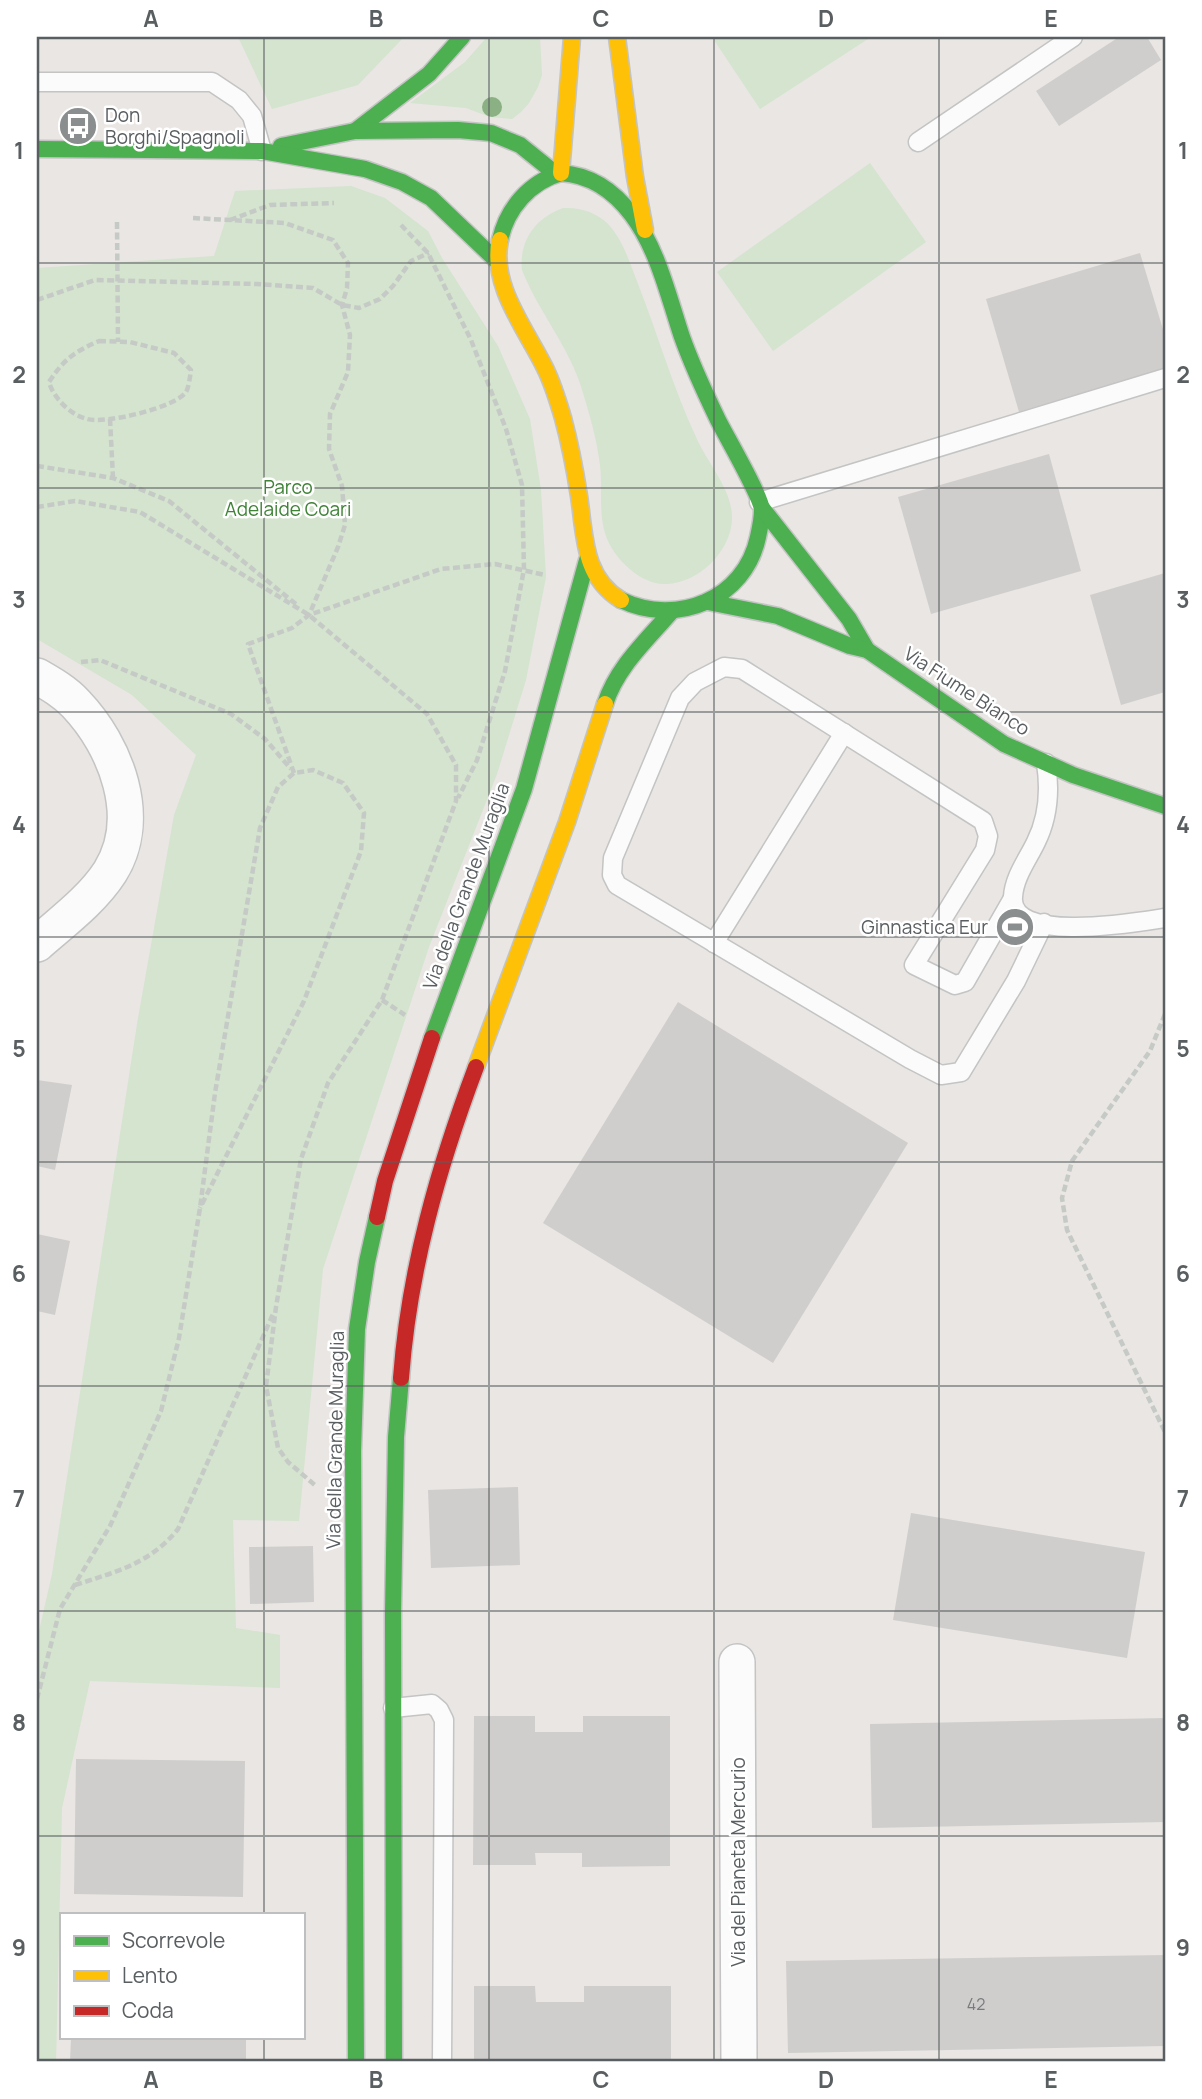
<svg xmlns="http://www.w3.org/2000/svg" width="1202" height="2099" font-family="Manrope,sans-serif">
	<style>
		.green { fill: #d4e4ce }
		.building { fill: #d0cecd }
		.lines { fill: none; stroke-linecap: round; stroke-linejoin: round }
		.lane-casing { stroke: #c4c4c4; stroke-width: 21 }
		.street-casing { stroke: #c4c4c4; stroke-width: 38 }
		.fast-casing { stroke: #c4c4c4; stroke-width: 19 }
		.slow-casing { stroke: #c4c4c4; stroke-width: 19 }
		.jam-casing { stroke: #c4c4c4; stroke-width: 19 }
		.path { stroke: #c5cac6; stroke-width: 4.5; stroke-dasharray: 7 3.5; stroke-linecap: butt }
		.lane { stroke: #fcfbfb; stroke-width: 18 }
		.street { stroke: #fcfbfb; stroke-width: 35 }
		.fast { stroke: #4caf50; stroke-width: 16 }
		.slow { stroke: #ffc107; stroke-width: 16 }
		.jam { stroke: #c62828; stroke-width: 16 }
		.tree { fill: #8bb084 }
		.grid { fill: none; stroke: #595e61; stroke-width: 2; stroke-opacity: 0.55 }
		.labels { text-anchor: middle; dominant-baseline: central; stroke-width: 5; stroke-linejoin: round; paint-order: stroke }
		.number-label { font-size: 16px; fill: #787b7d }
		.poi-label { font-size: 19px; fill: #595e61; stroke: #fff; text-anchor: start }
		.park-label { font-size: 19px; fill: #3e8336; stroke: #fff }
		.street-label { font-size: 19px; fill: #595e61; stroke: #fff }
		.neatline { fill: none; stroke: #595e61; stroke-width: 2.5 }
		.grid-label { font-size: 23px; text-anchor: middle; font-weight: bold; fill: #595e61 }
	</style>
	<rect width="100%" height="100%" fill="#e9e6e3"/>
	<g class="green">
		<path d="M238,37H404L358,85L272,109Z"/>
		<path d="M487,37H540L542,75L538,87L529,103L521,112L512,119L490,117L466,108L410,103L465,62Z"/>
		<path d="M712,37H871L760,109Z"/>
		<path d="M870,163L926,242L773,351L717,272Z"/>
		<path d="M351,186L385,198L428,231L442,258L498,346L530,419L541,490L546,577L526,680L497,774L429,947L323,1269L299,1521L233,1520L236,1628L280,1635V1688L90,1681L62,1808L56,2062H37V1640L52,1574L137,1024L174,815L196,755L132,695L37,639V268L214,256L235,191Z"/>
		<path d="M563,208C580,207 595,212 607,223C623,239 630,264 638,284C658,335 673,388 696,437C707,463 733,490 732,519C731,551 699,583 666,584C643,585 619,563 609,543C597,520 603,489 600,465C597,440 590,416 583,393C570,347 539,313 522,270C519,240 536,218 563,208Z"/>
	</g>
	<g class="building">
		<path d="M1119,37H1147L1161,60L1059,126L1036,91Z"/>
		<path d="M1140,253L1165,336V368L1019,412L986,299Z"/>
		<path d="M1049,454L1081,571L931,614L898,497Z"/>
		<path d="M1165,573V692L1121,705L1090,595Z"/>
		<path d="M678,1002L908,1143L773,1363L543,1223Z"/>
		<path d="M37,1080L72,1085L55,1170L37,1166Z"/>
		<path d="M37,1234L70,1241L55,1315L37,1311Z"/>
		<path d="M518,1487L520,1565L431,1568L428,1490Z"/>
		<path d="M911,1513L1145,1552L1127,1658L893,1620Z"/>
		<path d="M313,1546L314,1602L250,1604L249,1547Z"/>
		<path d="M474,1716H535V1732H583V1716H670V1866L582,1867V1853H535L536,1865H473Z"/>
		<path d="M1165,1718V1822L872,1828L870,1724Z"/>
		<path d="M76,1759L245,1761L243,1897L74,1894Z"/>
		<path d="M1165,1955V2046L788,2053L786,1961Z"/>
		<path d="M474,1986H535L536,2002H584V1986H671V2062H474Z"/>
		<path d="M71,2038H246V2062H70Z"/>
	</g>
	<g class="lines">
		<g class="lane-casing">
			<g id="lane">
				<path d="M37,82H212L239,100L252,116L262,151"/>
				<path d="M918,142L1073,37"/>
				<path d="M759,502L1165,378"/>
				<path d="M1046,763C1050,789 1048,818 1036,842C1028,859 1014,877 1013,897C1008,945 1139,922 1165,918"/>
				<path d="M1012,900L965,982L955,985L914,965L985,850L988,836L983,821L742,669L724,667L695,682L680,698L613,858L612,875L617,885L910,1059L941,1075L961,1072L1016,981L1044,923"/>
				<path d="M714,943L844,733"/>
				<path d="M393,1708L432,1704L439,1710L444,1720L442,2062"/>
			</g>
		</g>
		<g class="street-casing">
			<g id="street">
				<path d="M37,676C51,684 65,692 76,704C116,746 144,818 110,872C92,900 62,922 37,944"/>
				<path d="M737,1662L739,2062"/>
			</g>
		</g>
		<g class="fast-casing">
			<g id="fast">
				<path d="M355,131L429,74L462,37"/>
				<path d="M281,146L355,131L458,130L491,133L520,145L556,174"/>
				<path d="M37,149L262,151L365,169L402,182L431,198L498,262"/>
				<path d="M561,173C590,175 614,191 632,215C658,250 668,295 682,337C692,365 705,393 718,420C726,436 761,496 762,510C762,519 760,528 758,537C745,599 677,627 621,600"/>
				<path d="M500,240C507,208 530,182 561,173"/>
				<path d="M762,508L849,619L867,650"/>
				<path d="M708,602L778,616L850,646L867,650L1004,744L1073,775L1165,806"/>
				<path d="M605,704C617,667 646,641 671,612"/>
				<path d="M432,1038L524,789L587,560"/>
				<path d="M356,2062L353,1451L357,1329L367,1262L377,1217"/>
				<path d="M394,2062L393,1613L396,1437L401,1378"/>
			</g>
		</g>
		<g class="slow-casing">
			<g id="slow">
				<path d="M617,37L635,177L645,230"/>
				<path d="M561,173L572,37"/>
				<path d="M500,240C490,285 526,329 545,368C553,384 558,401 563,418C570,444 575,470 579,496C585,536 583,577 621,600"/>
				<path d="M476,1067L567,822L605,704"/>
			</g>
		</g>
		<g class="jam-casing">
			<g id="jam">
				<path d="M377,1217L385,1181L432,1038"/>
				<path d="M401,1378C409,1270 438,1168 476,1067"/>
			</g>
		</g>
		<g class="path">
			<path d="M193,218L285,223L333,240L348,263L347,288L342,305L350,335L348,372L330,414L329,449L342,486L345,525L338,547L309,615"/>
			<path d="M230,220L270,205L334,203"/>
			<path d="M117,222L118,342"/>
			<path d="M401,225L428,253L471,340L506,429L522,485L524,569L505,671L477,760L458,798"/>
			<path d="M37,300L95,280L257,284L313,288L342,305L359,308L380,299L393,286L411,261L429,253"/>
			<path d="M99,341L130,342L174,353L191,370C190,376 189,387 186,392C175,408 105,424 87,419C70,415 53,397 49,382C64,359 74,352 99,341Z"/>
			<path d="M110,419L113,478"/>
			<path d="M37,466L113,478L169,501L297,605"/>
			<path d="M37,507L75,501L140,512L309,615L427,714L456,765V801L382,1000L328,1083L301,1159L276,1307L266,1386L278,1448L288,1462L316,1486"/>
			<path d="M81,662L100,660L231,714L265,739L291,769"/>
			<path d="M294,773L248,644L292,628L309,615L441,569L495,564L545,575"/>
			<path d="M382,1000L405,1015"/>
			<path d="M1165,1014L1150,1051L1072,1161L1062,1198L1067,1230L1165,1432"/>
			<path d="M75,1585C115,1572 150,1564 178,1529L273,1314"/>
			<path d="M37,1699L60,1609L110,1526L161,1411L179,1338L200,1208L215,1093L260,828L278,787L294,773L313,770L343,783L364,813L361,851L304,1001L200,1208"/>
		</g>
		<use href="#lane" class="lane"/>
		<use href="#street" class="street"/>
		<use href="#fast" class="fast"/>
		<use href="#slow" class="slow"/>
		<use href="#jam" class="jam"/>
	</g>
	<circle class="tree" cx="492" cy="107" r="10"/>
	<path class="grid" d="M264,37V1915M489,37V2062M714,37V2062M939,37V2062M37,263H1165M37,488H1165M37,712H1165M37,937H1165M37,1162H1165M37,1386H1165M37,1611H1165M37,1836H1165M264,2038V2062"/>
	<defs>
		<g id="bus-disc" transform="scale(2.0125)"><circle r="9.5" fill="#8b8e8e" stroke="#fff"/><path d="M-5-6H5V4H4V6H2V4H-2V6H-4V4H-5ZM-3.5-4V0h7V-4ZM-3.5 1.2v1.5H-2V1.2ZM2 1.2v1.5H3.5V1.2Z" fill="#fff"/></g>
		<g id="stadium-disc" transform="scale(2.0125)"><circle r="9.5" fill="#8b8e8e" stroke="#fff"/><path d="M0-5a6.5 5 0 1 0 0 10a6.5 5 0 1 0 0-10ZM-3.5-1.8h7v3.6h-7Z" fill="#fff"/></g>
	</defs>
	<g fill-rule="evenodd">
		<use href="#bus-disc" x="78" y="126"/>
		<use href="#stadium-disc" x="1015" y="927"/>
	</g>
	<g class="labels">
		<g class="number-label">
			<text x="976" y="2004">42</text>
		</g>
		<g class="poi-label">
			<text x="105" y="115">Don<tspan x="105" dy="22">Borghi/Spagnoli</tspan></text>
			<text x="988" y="927" text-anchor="end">Ginnastica Eur</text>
		</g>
		<g class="park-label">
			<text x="288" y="487">Parco<tspan x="288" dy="22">Adelaide Coari</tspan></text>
		</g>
		<g class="street-label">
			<text transform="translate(967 691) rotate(33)">Via Fiume Bianco</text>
			<text transform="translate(466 886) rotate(-70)">Via della Grande Muraglia</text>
			<text transform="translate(335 1440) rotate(-89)">Via della Grande Muraglia</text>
			<text transform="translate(738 1862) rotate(-90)">Via del Pianeta Mercurio</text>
		</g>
	</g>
	<rect width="1202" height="2099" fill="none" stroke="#ffffff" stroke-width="77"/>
	<rect x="60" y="1913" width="245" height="126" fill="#ffffff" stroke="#bdbfc0" stroke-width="2"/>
	<rect x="74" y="1936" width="35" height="10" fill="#4caf50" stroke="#bdbfc0" stroke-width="2"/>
	<text x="122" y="1948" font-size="21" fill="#595e61">Scorrevole</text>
	<rect x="74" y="1971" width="35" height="10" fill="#ffc107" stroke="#bdbfc0" stroke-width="2"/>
	<text x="122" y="1983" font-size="21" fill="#595e61">Lento</text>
	<rect x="74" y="2006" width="35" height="10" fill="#c62828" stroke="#bdbfc0" stroke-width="2"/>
	<text x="122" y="2018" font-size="21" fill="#595e61">Coda</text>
	<rect x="38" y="38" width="1126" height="2022" class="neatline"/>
	<g class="grid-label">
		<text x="151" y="27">A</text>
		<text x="376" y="27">B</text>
		<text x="601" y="27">C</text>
		<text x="826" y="27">D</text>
		<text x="1051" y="27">E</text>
		<text x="19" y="159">1</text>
		<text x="1183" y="159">1</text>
		<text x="19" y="383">2</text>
		<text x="1183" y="383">2</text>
		<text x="19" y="608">3</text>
		<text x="1183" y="608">3</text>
		<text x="19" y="833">4</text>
		<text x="1183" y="833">4</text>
		<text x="19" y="1057">5</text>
		<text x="1183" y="1057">5</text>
		<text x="19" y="1282">6</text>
		<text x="1183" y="1282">6</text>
		<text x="19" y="1507">7</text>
		<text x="1183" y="1507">7</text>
		<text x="19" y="1731">8</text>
		<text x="1183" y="1731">8</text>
		<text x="19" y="1956">9</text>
		<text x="1183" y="1956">9</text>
		<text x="151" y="2088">A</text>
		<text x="376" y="2088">B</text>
		<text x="601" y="2088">C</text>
		<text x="826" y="2088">D</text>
		<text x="1051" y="2088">E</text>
	</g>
</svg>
